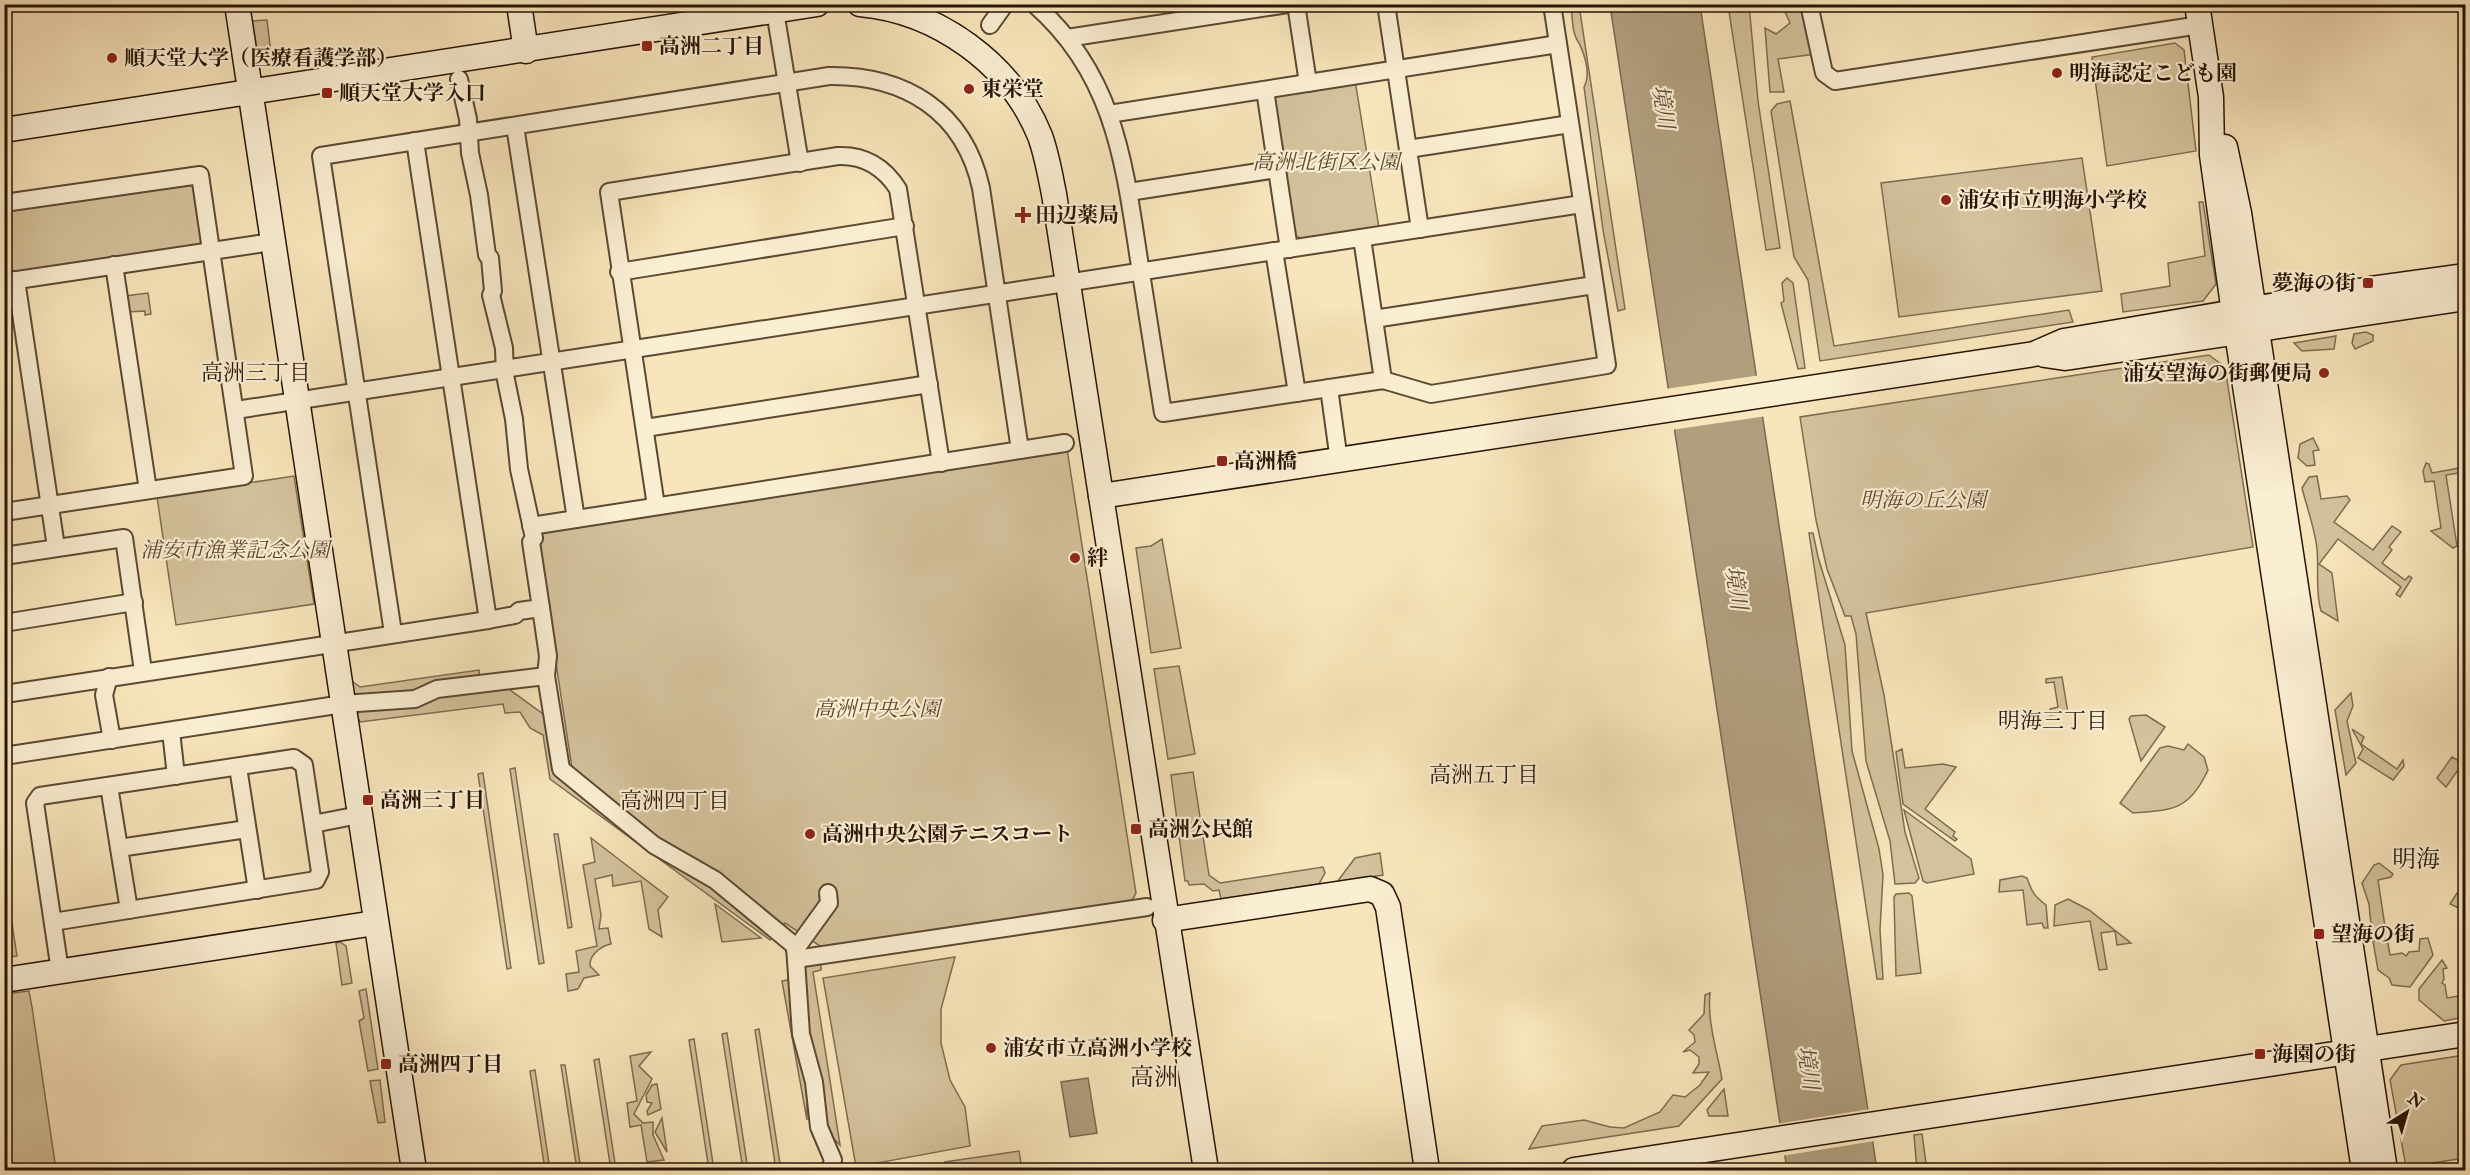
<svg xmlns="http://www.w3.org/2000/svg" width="2470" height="1175" font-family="'IM FELL Double Pica','Noto Serif JP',serif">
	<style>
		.green { fill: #d4c29c; stroke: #7e6c51; stroke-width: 1.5 }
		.water { fill: #b19e7d; stroke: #7a674d; stroke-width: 1.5 }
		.pier { fill: #f8e5bb }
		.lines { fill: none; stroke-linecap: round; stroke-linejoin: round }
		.street-casing { stroke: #5b4933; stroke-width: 20 }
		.secondary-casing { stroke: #271506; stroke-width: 27 }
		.street { stroke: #faeed3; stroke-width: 16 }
		.secondary { stroke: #faeed3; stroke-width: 24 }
		.poi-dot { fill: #8f2418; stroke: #faeed3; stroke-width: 2 }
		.labels { text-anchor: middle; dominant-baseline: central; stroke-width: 4.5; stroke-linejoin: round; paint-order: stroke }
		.poi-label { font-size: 21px; font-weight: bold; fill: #271506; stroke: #faeed3; text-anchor: start }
		.park-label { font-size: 21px; font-style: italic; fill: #5b4933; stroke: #faeed3 }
		.water-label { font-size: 22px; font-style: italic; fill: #5e4c36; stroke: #faeed3 }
		.neighbourhood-label { font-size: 22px; fill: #271506; stroke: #faeed3 }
		.quarter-label { font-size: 24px; fill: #271506; stroke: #faeed3 }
	</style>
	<rect width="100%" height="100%" fill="#f8e5bb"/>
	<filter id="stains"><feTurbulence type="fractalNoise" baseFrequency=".00333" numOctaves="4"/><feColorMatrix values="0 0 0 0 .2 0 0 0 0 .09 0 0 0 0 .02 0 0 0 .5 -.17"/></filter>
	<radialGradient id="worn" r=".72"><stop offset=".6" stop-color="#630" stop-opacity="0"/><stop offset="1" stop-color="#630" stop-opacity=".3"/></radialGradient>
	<g class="green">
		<path d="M536,5H597L548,12Z"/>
		<path d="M1571,5H1579L1625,309L1618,311L1603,230L1584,87C1592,73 1583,49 1576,38C1572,30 1572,14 1571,5Z"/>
		<path d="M1728,5H1749L1758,101L1780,248L1766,250Z"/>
		<path d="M1782,5H1802L1815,54L1778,59L1784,92H1770L1765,28L1776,34L1790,23Z"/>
		<path d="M267,20L272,62L255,48L251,21Z"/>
		<path d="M2175,43L2184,50L2196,151L2107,166L2092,57Z"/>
		<path d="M1355,80L1379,228L1301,238L1295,236L1273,96Z"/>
		<path d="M1790,101L1834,346L2069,310L2073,322L1820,361L1808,280L1794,257L1771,111L1777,104Z"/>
		<path d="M2082,158L2102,291L1899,317L1881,183Z"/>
		<path d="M190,182L195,186L204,241L201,246L5,277V210Z"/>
		<path d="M2199,202H2203L2216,284L2203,301L2123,312L2121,294L2170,286L2168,263L2205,256Z"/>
		<path d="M1787,278L1793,283L1805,368L1798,369L1781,303L1784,301L1782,283Z"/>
		<path d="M148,293L151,314L145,315V311L127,312L125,296Z"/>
		<path d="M2366,332L2373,335V341L2355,349L2352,343L2354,334Z"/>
		<path d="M2336,336L2334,349L2302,351L2294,343Z"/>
		<path d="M2209,355L2225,367L2253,547L1866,613L1884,695L1905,832L1919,878L1915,883L1895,884L1890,841L1866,761L1856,634L1851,616H1845L1827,569L1816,520L1800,417Z"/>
		<path d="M2313,438L2319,450L2313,451L2315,465L2307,466L2298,458L2300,444Z"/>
		<path d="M1067,449L1136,893L1130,904L823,948L785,923L780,928L665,846L577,776L580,773L572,768L537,539L543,529Z"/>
		<path d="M2426,463L2429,464L2432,473L2465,467V472L2446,475L2457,546L2453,548L2431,531L2441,528L2434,481L2425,482L2423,471Z"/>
		<path d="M294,476L314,604L176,625L157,497Z"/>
		<path d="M2317,476L2321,499L2347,496L2350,500L2334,522L2373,550L2392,526L2401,532L2389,547L2392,550L2382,563L2405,580L2409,576L2412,578L2400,597L2396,594L2401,587L2338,539L2319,564L2332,573L2338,621L2321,611C2315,591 2319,571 2317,549C2315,529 2307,508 2302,488L2309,477Z"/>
		<path d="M1809,533H1813L1818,557L1845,645L1852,751L1879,849L1883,875L1880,930L1883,979H1877Z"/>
		<path d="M1162,539L1181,648L1151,653L1136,548L1151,546Z"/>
		<path d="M1179,666L1195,754L1168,759L1154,669Z"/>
		<path d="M479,670L480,680L415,692L357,696L353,693L352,681L360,687Z"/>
		<path d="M2062,677L2068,713L2050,715V709L2058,707L2054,682L2046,683V679Z"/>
		<path d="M506,687L550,719L558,771L774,935L770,940L550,779L543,735L530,728L520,712L505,713L503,704L360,722L357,715L359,710L436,693Z"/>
		<path d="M2351,693L2353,706L2347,721L2356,763L2346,775L2335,710Z"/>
		<path d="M2146,715L2165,727L2141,761L2129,719L2131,716Z"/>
		<path d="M2352,729L2364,737L2361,744L2397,769L2403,760L2404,766L2393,780L2358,758L2363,749Z"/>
		<path d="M2188,744L2204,757L2208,770C2189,811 2172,810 2133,813L2120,803L2160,748L2168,746L2184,750Z"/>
		<path d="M1902,749L1905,768L1943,764L1956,767L1925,809L1955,832L1953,836L1957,839L1955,841L1903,804L1896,752Z"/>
		<path d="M2452,757L2463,763L2446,787L2437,778Z"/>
		<path d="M515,768L544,963L539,964L510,769Z"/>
		<path d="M1193,772L1209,875L1220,883L1323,867L1325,873L1319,884L1221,899L1219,890L1213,891L1204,884L1189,885L1188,881H1185L1171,775Z"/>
		<path d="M483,773L511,968L507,969L478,774Z"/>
		<path d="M1904,810L1971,859L1974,874L1927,883L1923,881Z"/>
		<path d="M554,834H558L572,927L568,928Z"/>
		<path d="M591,838L668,897L658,910L662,937L649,929L641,881L613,886L612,875L595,879L601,915L599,929L608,928L611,944C601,946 589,955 590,966L599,975L584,978L578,989L568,991L566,974L579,972L576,951L597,946L583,865L595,862Z"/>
		<path d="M1380,853L1383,875L1337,882L1355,858Z"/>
		<path d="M2379,863L2393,874L2391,877L2378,880L2386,933L2372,936L2369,904L2362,883L2374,865Z"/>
		<path d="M2022,876L2027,878C2032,892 2034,896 2046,905L2048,928H2044L2042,923L2027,925L2023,890L1999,892L2000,880Z"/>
		<path d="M5,878L17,956L5,957H4Z"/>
		<path d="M1909,893L1912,896L1921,973L1896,976L1894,897L1896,894Z"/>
		<path d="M2457,893L2465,899V911L2450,904Z"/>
		<path d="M2068,899L2089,910L2131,943L2117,945L2115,931L2101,933L2107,969L2099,970L2090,921L2054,926L2055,905Z"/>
		<path d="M715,904L761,938L722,942Z"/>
		<path d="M2387,938L2390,955L2402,953L2406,956L2409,952L2419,951L2420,939L2428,938L2433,955L2410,987L2392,985L2389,978L2378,970L2373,941Z"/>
		<path d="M340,942L346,946L352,983L342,985L336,943Z"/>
		<path d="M955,957L941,1009V1043L950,1080L965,1107L970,1146L856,1167L823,978Z"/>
		<path d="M2442,960L2447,968L2443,969L2444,979L2442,983L2445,985L2447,998L2465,995V1017L2444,1021L2419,1000V989Z"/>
		<path d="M821,963V970L813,972L840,1145L825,1130L809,1049L801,978L806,977L805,966Z"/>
		<path d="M792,979L807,1070V1120L782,981Z"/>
		<path d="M366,989L378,1069L368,1071L359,1021L364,1018L359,991Z"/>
		<path d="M29,991L32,1007L56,1170H5V994Z"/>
		<path d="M1710,993C1707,1022 1717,1050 1722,1079L1679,1126L1529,1149L1542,1126L1584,1120L1610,1127L1624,1128L1660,1112L1673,1095L1685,1097L1700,1085L1709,1072L1693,1073L1699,1064V1057L1690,1050L1683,1052L1695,1042L1694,1035L1689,1030L1704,1014L1705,995Z"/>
		<path d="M759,1029L781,1170H776L755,1030Z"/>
		<path d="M727,1033L748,1170H743L722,1034Z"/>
		<path d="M694,1039L714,1170H709L689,1040Z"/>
		<path d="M651,1052L639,1066L652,1079L634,1114L643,1123L653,1122V1135L664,1160L647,1162L641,1125L630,1127L627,1103L637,1101L630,1056Z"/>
		<path d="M2465,1055V1158L2406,1167L2390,1080L2401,1065Z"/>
		<path d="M599,1059L616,1170H611L594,1060Z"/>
		<path d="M561,1065H565L581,1170H577Z"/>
		<path d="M535,1070L550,1170H545L530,1071Z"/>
		<path d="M380,1080L385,1122L378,1123L370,1081Z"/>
		<path d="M657,1084L661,1109L648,1115L647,1111L652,1103L647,1102L646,1095L652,1085Z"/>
		<path d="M1724,1089L1728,1116H1709L1707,1110Z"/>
		<path d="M662,1118L667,1152L655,1132Z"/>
		<path d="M1922,1134L1927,1170H1917L1914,1135Z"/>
		<path d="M1019,1151L1022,1170H946L945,1162Z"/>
	</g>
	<g class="water">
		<path d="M1610,5H1700L1877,1170H1787Z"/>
		<path d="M1088,1078L1097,1133L1070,1137L1061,1082Z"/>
	</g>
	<g class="pier">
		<path d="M1761,375L1767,416L1671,430L1665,389Z"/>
		<path d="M1870,1109L1875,1141L1781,1156L1776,1124Z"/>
	</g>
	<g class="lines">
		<g class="street-casing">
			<g id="street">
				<path d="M1034,4C1118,77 1125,171 1141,273C1148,320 1156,366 1163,413L1383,380L1431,394L1607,365L1552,4"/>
				<path d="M1296,4L1308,83"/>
				<path d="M1386,4L1420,229"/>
				<path d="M1809,4L1824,73L1835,81L2200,25"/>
				<path d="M775,11L800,163"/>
				<path d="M990,25L1005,4"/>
				<path d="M1067,38L1288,4"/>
				<path d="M1265,90L1289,249"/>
				<path d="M1109,114L1558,44"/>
				<path d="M515,126L576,519"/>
				<path d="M415,141L488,620"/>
				<path d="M1408,149L1570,124"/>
				<path d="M1129,192L1277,169"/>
				<path d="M4,203L200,175L244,476L4,512"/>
				<path d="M1362,238L1383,380"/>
				<path d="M1274,251L1297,393"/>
				<path d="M114,265L148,490"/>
				<path d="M619,272L905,226"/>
				<path d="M16,280L56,547"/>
				<path d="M4,282L272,242"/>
				<path d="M1374,319L1594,285"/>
				<path d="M1329,388L1339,461"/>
				<path d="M236,410L1582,204"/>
				<path d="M645,428L929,384"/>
				<path d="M656,506L609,192L838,156C865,155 884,167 898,189L941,463"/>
				<path d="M531,526L1065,443"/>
				<path d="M4,556L124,538L143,671"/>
				<path d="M541,608L548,656L546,676"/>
				<path d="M4,623L134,602"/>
				<path d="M393,633L321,156L829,76C905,75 964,111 981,188L1020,450"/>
				<path d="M109,677L104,695L112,740"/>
				<path d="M4,691L5,694L488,620L515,615L519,611L541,608L531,542L534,538L519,469L514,419L505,375L504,348L491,295L493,291L490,258L487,255L479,195L470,153L468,119L459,79"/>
				<path d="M171,731L176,776"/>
				<path d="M4,756L343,704L415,699L437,689L546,676L561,769L654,845L715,880L795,946L801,1034L814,1082L819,1127L833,1160L830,1170"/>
				<path d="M238,767L257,890"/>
				<path d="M109,786L129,910"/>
				<path d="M313,824L359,815"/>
				<path d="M119,848L247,829"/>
				<path d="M53,922L316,880L320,872L304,765L294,758L40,796L35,803L60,971"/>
				<path d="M795,950L829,903L828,893"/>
				<path d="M796,959L1147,907"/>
			</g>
		</g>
		<g class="secondary-casing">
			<g id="secondary">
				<path d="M237,4L414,1170"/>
				<path d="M519,4L526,51"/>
				<path d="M860,4C938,11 1011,64 1040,136C1047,155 1050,175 1054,194L1206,1170"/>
				<path d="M2197,4L2211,97L2212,155L2234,313L2364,1170"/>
				<path d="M4,130L817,4"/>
				<path d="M2225,147L2239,213L2385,1170"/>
				<path d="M2045,355L2065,358L2466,298"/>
				<path d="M1101,496L2034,354L2064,341L2371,289L2466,276"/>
				<path d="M1165,920L1370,889L1382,894L1388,907L1427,1170"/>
				<path d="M4,980L375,923"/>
				<path d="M1574,1170L2466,1034"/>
			</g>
		</g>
		<use href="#street" class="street"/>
		<use href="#secondary" class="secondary"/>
	</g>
	<g class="poi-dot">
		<rect x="641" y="40" width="12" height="12" rx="3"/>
		<circle cx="112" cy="58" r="6"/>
		<circle cx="2057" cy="73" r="6"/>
		<circle cx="969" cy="89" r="6"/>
		<rect x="321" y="87" width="12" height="12" rx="3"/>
		<circle cx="1946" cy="200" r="6"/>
		<path d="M1020 206h6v6h6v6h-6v6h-6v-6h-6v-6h6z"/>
		<rect x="2362" y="277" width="12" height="12" rx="3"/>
		<circle cx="2324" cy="373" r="6"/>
		<rect x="1216" y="455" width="12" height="12" rx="3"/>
		<circle cx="1075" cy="558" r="6"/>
		<rect x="362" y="794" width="12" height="12" rx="3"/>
		<rect x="1130" y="823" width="12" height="12" rx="3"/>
		<circle cx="810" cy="834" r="6"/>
		<rect x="2313" y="928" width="12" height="12" rx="3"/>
		<circle cx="991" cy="1048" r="6"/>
		<rect x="2254" y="1048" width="12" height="12" rx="3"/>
		<rect x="380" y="1058" width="12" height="12" rx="3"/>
	</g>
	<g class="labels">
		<g class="poi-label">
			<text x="659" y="46">高洲二丁目</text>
			<text x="124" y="58">順天堂大学（医療看護学部）</text>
			<text x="2069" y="73">明海認定こども園</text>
			<text x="981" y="89">東栄堂</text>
			<text x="339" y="93">順天堂大学入口</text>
			<text x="1958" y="200">浦安市立明海小学校</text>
			<text x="1035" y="215">田辺薬局</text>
			<text x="2356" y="283" text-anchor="end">夢海の街</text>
			<text x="2312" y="373" text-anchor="end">浦安望海の街郵便局</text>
			<text x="1234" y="461">高洲橋</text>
			<text x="1087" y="558">絆</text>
			<text x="380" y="800">高洲三丁目</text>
			<text x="1148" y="829">高洲公民館</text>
			<text x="822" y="834">高洲中央公園テニスコート</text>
			<text x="2331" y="934">望海の街</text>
			<text x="1003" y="1048">浦安市立高洲小学校</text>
			<text x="2272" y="1054">海園の街</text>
			<text x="398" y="1064">高洲四丁目</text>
		</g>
		<g class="park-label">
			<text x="1326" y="162">高洲北街区公園</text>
			<text x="1923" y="500">明海の丘公園</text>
			<text x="235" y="550">浦安市漁業記念公園</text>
			<text x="877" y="709">高洲中央公園</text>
		</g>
		<g class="water-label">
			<text transform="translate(1663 107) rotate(81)">境川</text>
			<text transform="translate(1736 588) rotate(81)">境川</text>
			<text transform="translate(1808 1068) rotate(81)">境川</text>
		</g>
		<g class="neighbourhood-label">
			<text x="256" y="373">高洲三丁目</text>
			<text x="2053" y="721">明海三丁目</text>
			<text x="1484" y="775">高洲五丁目</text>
			<text x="675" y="801">高洲四丁目</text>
		</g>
		<g class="quarter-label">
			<text x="2416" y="859">明海</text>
			<text x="1154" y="1077">高洲</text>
		</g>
	</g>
	<rect width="2470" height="1175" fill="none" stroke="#f8e5bb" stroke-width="24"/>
	<rect x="6" y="6" width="2458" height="1163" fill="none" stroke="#271506" stroke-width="3"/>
	<rect x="12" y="12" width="2446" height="1151" fill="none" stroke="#271506" stroke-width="1.5"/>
	<g transform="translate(2407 1112) rotate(37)" stroke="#faeed3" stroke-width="4.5" paint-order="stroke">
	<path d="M0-4.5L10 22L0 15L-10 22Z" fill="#271506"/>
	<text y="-9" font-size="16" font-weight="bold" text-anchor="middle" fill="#271506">N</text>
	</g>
	<rect width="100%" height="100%" filter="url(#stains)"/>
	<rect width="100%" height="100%" fill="url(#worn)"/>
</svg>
